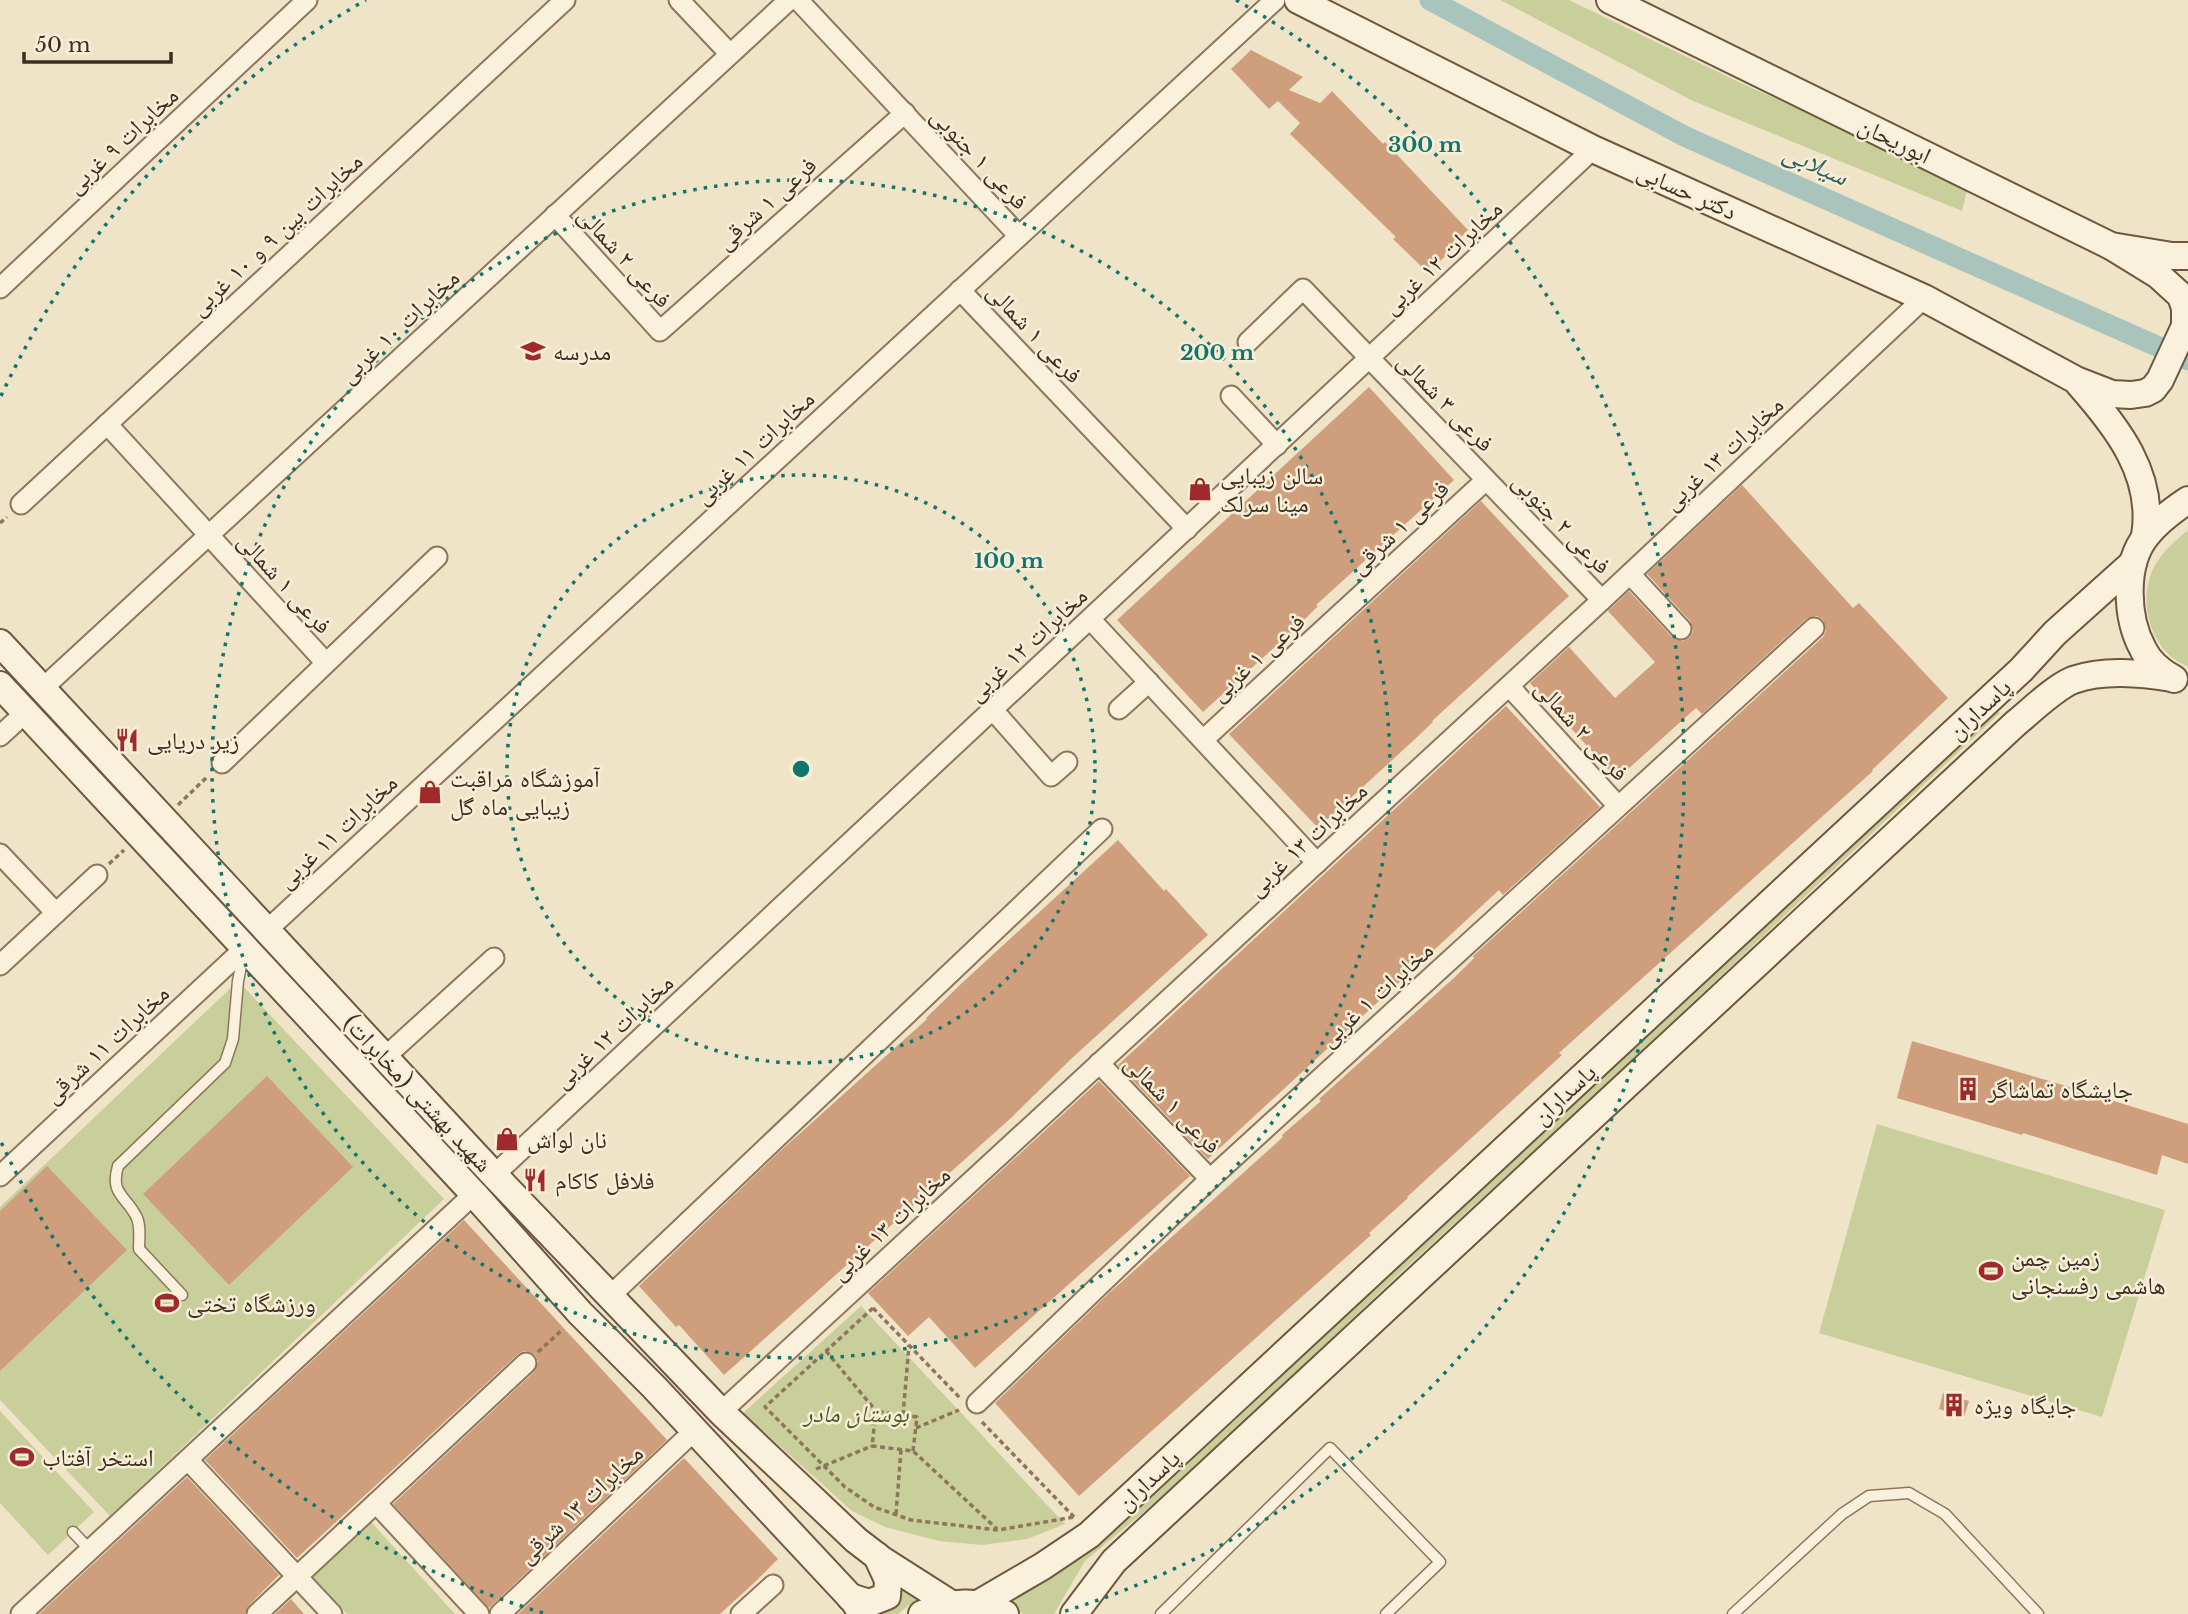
<svg xmlns="http://www.w3.org/2000/svg" width="2188" height="1614" font-family="'Libre Baskerville','Noto Naskh Arabic',serif">
	<style>
		.green { fill: #c9cf9b }
		.lines { fill: none; stroke-linecap: round; stroke-linejoin: round }
		.canal { stroke: #a9c4bc; stroke-width: 21 }
		.building { fill: #cf9f7d }
		.lane-casing { stroke: #8d765c; stroke-width: 13 }
		.street-casing { stroke: #8d765c; stroke-width: 23 }
		.secondary-casing { stroke: #6f573f; stroke-width: 30 }
		.path { stroke: #8d765c; stroke-width: 3.5; stroke-dasharray: 5 3.5; stroke-linecap: butt }
		.lane { stroke: #faf1dc; stroke-width: 10 }
		.street { stroke: #faf1dc; stroke-width: 19 }
		.secondary { stroke: #faf1dc; stroke-width: 26 }
		.ring { fill: none; stroke: #0f766e; stroke-width: 3.5; stroke-dasharray: 3.5 7 }
		.labels { text-anchor: middle; dominant-baseline: central; stroke-width: 5; stroke-linejoin: round; paint-order: stroke }
		.street-label { font-size: 24px; fill: #3d2e20; stroke: #f7eed8 }
		.poi-label { font-size: 24px; fill: #3d2e20; stroke: #f7eed8; text-anchor: start }
		.park-label { font-size: 24px; font-style: italic; fill: #4d5a26; stroke: #f7eed8 }
		.water-label { font-size: 26px; font-style: italic; fill: #2f5d5a; stroke: #f7eed8 }
		.centre { fill: #0f766e; stroke: #f7eed8; stroke-width: 3.5 }
		.ring-label { font-size: 21px; text-anchor: middle; font-weight: bold; fill: #0f766e; stroke: #f7eed8; stroke-width: 5; stroke-linejoin: round; paint-order: stroke }
	</style>
	<rect width="100%" height="100%" fill="#f0e4c8"/>
	<g class="green">
		<path d="M1500,0H1569L1745,85L1851,132L1968,187L1962,211L1693,101Z"/>
		<path d="M2188,530V667C2182,664 2175,660 2170,656C2146,633 2139,594 2155,565C2163,551 2176,540 2188,530Z"/>
		<path d="M1990,703L2000,713L1588,1101L1399,1274L1198,1467L1085,1561L1054,1614H1023L1003,1599Z"/>
		<path d="M238,981L444,1199L110,1516L0,1400V1207Z"/>
		<path d="M1877,1124L2165,1210L2102,1417L1819,1333Z"/>
		<path d="M861,1306L1065,1524L1027,1539L982,1545L939,1541L885,1527L852,1511L743,1413Z"/>
		<path d="M0,1411L94,1512L48,1555L0,1503Z"/>
		<path d="M371,1522L455,1614H347L312,1576Z"/>
		<path d="M895,1580L923,1602L909,1605L898,1614H879L890,1607Z"/>
	</g>
	<g class="lines">
		<path class="canal" d="M1430,0L1684,136L2188,360"/>
	</g>
	<g class="building">
		<path d="M1251,50L1303,77L1289,90L1320,103L1332,91L1383,144L1385,142L1468,230L1460,238L1461,241L1436,265L1432,264L1426,271L1393,239L1396,237L1290,134L1300,123L1278,101L1269,109L1231,69Z"/>
		<path d="M1369,387L1454,480L1316,605L1318,606L1299,625L1203,712L1117,620Z"/>
		<path d="M1742,485L1853,608L1859,603L1948,698L1872,770L1873,771L1559,1053L1562,1055L1407,1197L1408,1198L1369,1233L1371,1235L1079,1496L995,1403L1107,1295L1283,1137L1282,1135L1321,1101L1319,1099L1456,976L1474,958L1473,956L1823,637L1826,631L1823,620L1817,616L1806,619L1702,714L1696,708L1617,779L1530,683L1569,647L1615,698L1655,662L1608,611L1629,591L1673,638L1683,641L1690,637L1693,632L1690,621L1647,574Z"/>
		<path d="M1481,501L1569,596L1432,721L1433,722L1414,740L1318,828L1229,734Z"/>
		<path d="M1506,706L1600,807L1503,895L1499,890L1208,1159L1118,1065Z"/>
		<path d="M1118,840L1164,891L1166,889L1208,935L1072,1058L1011,1118L724,1375L679,1325L676,1327L639,1286L777,1154L927,1019L926,1018L963,982Z"/>
		<path d="M1912,1041L2053,1082L2188,1124V1164L2162,1155L2157,1175L2023,1133L2022,1135L1897,1098Z"/>
		<path d="M267,1076L353,1167L229,1285L143,1194Z"/>
		<path d="M1099,1081L1190,1176L975,1368L929,1317L908,1336L868,1293Z"/>
		<path d="M47,1166L127,1250L0,1371V1211Z"/>
		<path d="M464,1220L667,1440L489,1608L393,1504L534,1372L538,1361L535,1355L530,1352L524,1351L518,1354L297,1558L205,1460Z"/>
		<path d="M1943,1393L1969,1401L1964,1417L1939,1409Z"/>
		<path d="M684,1458L778,1559L754,1583L720,1614H518Z"/>
		<path d="M187,1477L279,1575L249,1605L245,1614H39Z"/>
		<path d="M291,1599L304,1614H275Z"/>
	</g>
	<g class="lines">
		<g class="lane-casing">
			<g id="lane">
				<path d="M182,1295L139,1249C139,1239 141,1224 136,1216C125,1195 110,1194 118,1166L225,1063L233,1039L238,981L244,951"/>
				<path d="M73,1532L90,1550"/>
				<path d="M1161,1614L1330,1448L1440,1562L1386,1614"/>
				<path d="M1733,1614L1842,1514L1869,1496L1909,1493L1945,1514L2038,1614"/>
			</g>
		</g>
		<g class="street-casing">
			<g id="street">
				<path d="M679,0L730,54"/>
				<path d="M798,0L1019,236"/>
				<path d="M555,215L660,331L905,113"/>
				<path d="M0,288L307,0"/>
				<path d="M960,290L1187,529"/>
				<path d="M1248,342L1303,289L1602,600"/>
				<path d="M1231,396L1277,445"/>
				<path d="M107,424L326,663"/>
				<path d="M21,504L565,0"/>
				<path d="M1630,574L1681,629"/>
				<path d="M1090,619L1317,863"/>
				<path d="M1509,686L1618,806"/>
				<path d="M43,688L789,0"/>
				<path d="M1119,709L1149,682"/>
				<path d="M993,710L1051,776L1067,762"/>
				<path d="M0,736L25,713"/>
				<path d="M1203,740L1486,480"/>
				<path d="M222,763L437,557"/>
				<path d="M0,854L56,913"/>
				<path d="M267,930L1275,0"/>
				<path d="M0,965L97,875"/>
				<path d="M385,1057L494,958"/>
				<path d="M1099,1063L1210,1179"/>
				<path d="M494,1175L1593,149"/>
				<path d="M0,1176L245,948"/>
				<path d="M610,1296L1102,829"/>
				<path d="M977,1403L1210,1179L1814,628"/>
				<path d="M721,1412L1602,600L1924,298"/>
				<path d="M188,1460L332,1614"/>
				<path d="M376,1503L479,1614"/>
				<path d="M21,1614L474,1194"/>
				<path d="M257,1614L526,1363"/>
				<path d="M500,1614L694,1431"/>
				<path d="M741,1614L773,1585"/>
			</g>
		</g>
		<g class="secondary-casing">
			<g id="secondary">
				<path d="M1298,0L1593,149L1924,298L2076,380L2112,394L2131,395L2145,393L2153,389L2160,380L2185,326V308L2181,296L2158,275L2111,246"/>
				<path d="M1610,0L2111,246L2172,256H2188"/>
				<path d="M2079,384C2117,427 2155,475 2145,536"/>
				<path d="M0,643L494,1175L721,1412L856,1540L882,1560L951,1604"/>
				<path d="M2174,679C2161,672 2149,662 2143,649C2126,618 2123,564 2147,535C2158,521 2173,510 2188,500"/>
				<path d="M0,685L474,1194L580,1313L654,1387L854,1601L862,1614"/>
				<path d="M850,1597L869,1603L887,1596L888,1580L877,1556"/>
				<path d="M978,1604L1043,1566L1089,1535L2021,670L2055,633L2133,563"/>
				<path d="M922,1614C948,1602 980,1598 1005,1614"/>
				<path d="M1074,1614L1114,1561L2016,723C2032,710 2054,688 2073,680C2104,669 2141,673 2172,678"/>
			</g>
		</g>
		<g class="path">
			<path d="M0,523L7,517"/>
			<path d="M178,805L208,776"/>
			<path d="M109,864L124,850"/>
			<path d="M873,1308L765,1407L845,1487L874,1507L911,1520L998,1530L1074,1517"/>
			<path d="M873,1308L960,1398"/>
			<path d="M826,1351L876,1411"/>
			<path d="M538,1352L563,1329"/>
			<path d="M903,1415L909,1345"/>
			<path d="M982,1422L1074,1517"/>
			<path d="M916,1428L959,1410"/>
			<path d="M913,1451L917,1417L876,1411L872,1446L913,1451L997,1529"/>
			<path d="M816,1469L872,1446"/>
			<path d="M896,1514L901,1450"/>
		</g>
		<use href="#lane" class="lane"/>
		<use href="#street" class="street"/>
		<use href="#secondary" class="secondary"/>
	</g>
	<g class="ring">
		<circle cx="801" cy="769" r="294"/>
		<circle cx="801" cy="769" r="589"/>
		<path d="M543 1613A883 883 0 0 1 1 1142M1 396A883 883 0 0 1 366 0M1236 0A883 883 0 0 1 1059 1613"/>
	</g>
	<defs>
		<g id="school-bare" transform="scale(1.89)"><path d="M0-5L7-2L0 1L-7-2ZM-4 1L0 2.5L4 1V4Q0 6-4 4Z" fill="#9e2a2b" stroke="#f7eed8" stroke-width="2.5" paint-order="stroke"/></g>
		<g id="shop-bare" transform="scale(1.89)"><path d="M-5-2.5h2.3a2.7 3.5 0 0 1 5.4 0H5L5.5 6h-11ZM-1.5-2.5h3a1.5 2.3 0 0 0-3 0Z" fill="#9e2a2b" stroke="#f7eed8" stroke-width="2.5" paint-order="stroke"/></g>
		<g id="restaurant-bare" transform="scale(1.89)"><path d="M-5-6h1v4h1v-4h1v4h1v-4h1v5L-1.5 .5V6h-2V.5L-5-1ZM5-6V6H3V1.5H1.5Q1.5-4 5-6Z" fill="#9e2a2b" stroke="#f7eed8" stroke-width="2.5" paint-order="stroke"/></g>
		<g id="building-bare" transform="scale(1.89)"><path d="M-4-6H4V6H1V3H-1V6H-4ZM-2.5-4.3h1.7v1.8h-1.7ZM.8-4.3h1.7v1.8H.8ZM-2.5-1h1.7V.8h-1.7ZM.8-1h1.7V.8H.8Z" fill="#9e2a2b" stroke="#f7eed8" stroke-width="2.5" paint-order="stroke"/></g>
		<g id="stadium-bare" transform="scale(1.89)"><path d="M0-5a6.5 5 0 1 0 0 10a6.5 5 0 1 0 0-10ZM-3.5-1.8h7v3.6h-7Z" fill="#9e2a2b" stroke="#f7eed8" stroke-width="2.5" paint-order="stroke"/></g>
	</defs>
	<g fill-rule="evenodd">
		<use href="#school-bare" x="533" y="351"/>
		<use href="#shop-bare" x="1200" y="489"/>
		<use href="#restaurant-bare" x="127" y="740"/>
		<use href="#shop-bare" x="430" y="792"/>
		<use href="#building-bare" x="1968" y="1089"/>
		<use href="#shop-bare" x="507" y="1139"/>
		<use href="#restaurant-bare" x="535" y="1180"/>
		<use href="#stadium-bare" x="1991" y="1271"/>
		<use href="#stadium-bare" x="167" y="1303"/>
		<use href="#building-bare" x="1954" y="1405"/>
		<use href="#stadium-bare" x="22" y="1457"/>
	</g>
	<g class="labels">
		<g class="street-label">
			<text transform="translate(122 140) rotate(-43)">مخابرات ۹ غربی</text>
			<text transform="translate(1895 140) rotate(26)">ابوریحان</text>
			<text transform="translate(980 158) rotate(47)">فرعی ۱ جنوبی</text>
			<text transform="translate(1687 191) rotate(24)">دکتر حسابی</text>
			<text transform="translate(766 203) rotate(-42)">فرعی ۱ شرقی</text>
			<text transform="translate(276 234) rotate(-43)">مخابرات بین ۹ و ۱۰ غربی</text>
			<text transform="translate(625 257) rotate(48)">فرعی ۲ شمالی</text>
			<text transform="translate(1442 257) rotate(-43)">مخابرات ۱۲ غربی</text>
			<text transform="translate(399 326) rotate(-43)">مخابرات ۱۰ غربی</text>
			<text transform="translate(1035 333) rotate(47)">فرعی ۱ شمالی</text>
			<text transform="translate(1446 402) rotate(46)">فرعی ۳ شمالی</text>
			<text transform="translate(754 447) rotate(-43)">مخابرات ۱۱ غربی</text>
			<text transform="translate(1723 453) rotate(-43)">مخابرات ۱۳ غربی</text>
			<text transform="translate(1562 523) rotate(46)">فرعی ۲ جنوبی</text>
			<text transform="translate(1399 527) rotate(-43)">فرعی ۱ شرقی</text>
			<text transform="translate(285 583) rotate(48)">فرعی ۱ شمالی</text>
			<text transform="translate(1027 644) rotate(-43)">مخابرات ۱۲ غربی</text>
			<text transform="translate(1257 657) rotate(-42)">فرعی ۱ غربی</text>
			<text transform="translate(1979 709) rotate(-43)">پاسداران</text>
			<text transform="translate(1582 730) rotate(48)">فرعی ۲ شمالی</text>
			<text transform="translate(337 831) rotate(-43)">مخابرات ۱۱ غربی</text>
			<text transform="translate(1307 839) rotate(-43)">مخابرات ۱۳ غربی</text>
			<text transform="translate(1376 994) rotate(-42)">مخابرات ۱ غربی</text>
			<text transform="translate(613 1031) rotate(-43)">مخابرات ۱۲ غربی</text>
			<text transform="translate(106 1044) rotate(-43)">مخابرات ۱۱ شرقی</text>
			<text transform="translate(418 1093) rotate(47)">شهید بهشتی (مخابرات)</text>
			<text transform="translate(1564 1094) rotate(-43)">پاسداران</text>
			<text transform="translate(1173 1104) rotate(46)">فرعی ۱ شمالی</text>
			<text transform="translate(890 1223) rotate(-43)">مخابرات ۱۳ غربی</text>
			<text transform="translate(1148 1480) rotate(-43)">پاسداران</text>
			<text transform="translate(580 1504) rotate(-43)">مخابرات ۱۳ شرقی</text>
		</g>
		<g class="poi-label">
			<text x="553" y="351">مدرسه</text>
			<text x="1220" y="475">سالن زیبایی<tspan x="1220" dy="28">مینا سرلک</tspan></text>
			<text x="147" y="740">زیر دریایی</text>
			<text x="450" y="778">آموزشگاه مراقبت<tspan x="450" dy="28">زیبایی ماه گل</tspan></text>
			<text x="1988" y="1089">جایشگاه تماشاگر</text>
			<text x="527" y="1139">نان لواش</text>
			<text x="555" y="1180">فلافل کاکام</text>
			<text x="2011" y="1257">زمین چمن<tspan x="2011" dy="28">هاشمی رفسنجانی</tspan></text>
			<text x="187" y="1303">ورزشگاه تختی</text>
			<text x="1974" y="1405">جایگاه ویژه</text>
			<text x="42" y="1457">استخر آفتاب</text>
		</g>
		<g class="park-label">
			<text x="856" y="1413">بوستان مادر</text>
		</g>
		<g class="water-label">
			<text transform="translate(1816 164) rotate(24)">سیلابی</text>
		</g>
	</g>
	<circle cx="801" cy="769" r="10" class="centre"/>
	<g class="ring-label">
		<text x="1425" y="152">300 m</text>
		<text x="1217" y="360">200 m</text>
		<text x="1009" y="568">100 m</text>
	</g>
	<path d="M24 52v10h147v-10" fill="none" stroke="#3d2e20" stroke-width="3.5"/>
	<text x="35" y="52" font-size="21" fill="#3d2e20" stroke="#f7eed8" stroke-width="5" paint-order="stroke">50 m</text>
</svg>
